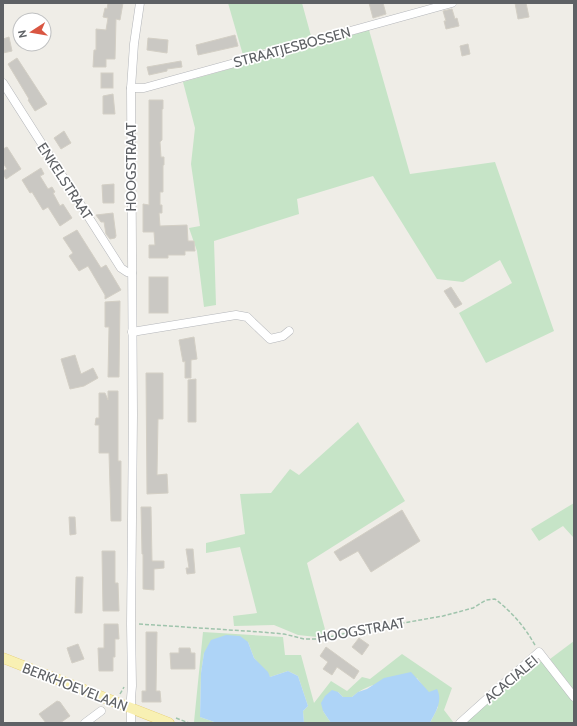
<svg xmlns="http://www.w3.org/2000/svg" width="577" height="726" font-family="Cabin,sans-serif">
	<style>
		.green { fill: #c6e4c7 }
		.water { fill: #aed4f7 }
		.building { fill: #cac8c3; stroke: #d3cfc5 }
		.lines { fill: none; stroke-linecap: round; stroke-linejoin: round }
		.minor-casing { stroke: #b4b6ba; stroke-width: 9 }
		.major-casing { stroke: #e4c96a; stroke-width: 11 }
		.path { stroke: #9fc4ac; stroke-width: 1.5; stroke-dasharray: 4 2; stroke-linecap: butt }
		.minor { stroke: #fff; stroke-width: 8 }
		.major { stroke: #f8f0b3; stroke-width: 10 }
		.labels { text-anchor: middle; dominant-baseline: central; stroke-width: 3.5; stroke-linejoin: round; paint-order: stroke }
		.street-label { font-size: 14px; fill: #5e6165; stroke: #fff }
	</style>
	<rect width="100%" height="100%" fill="#efede7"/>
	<g class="green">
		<path d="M228,3H302L311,36L243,55Z"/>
		<path d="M369,30L410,174L495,162L554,331L486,363L459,313L512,283L500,260L463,282L437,279L373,176L297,199L299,214L214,241L216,305L204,307L197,251L189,228L200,226L191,164L195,128L183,82Z"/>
		<path d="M358,422L405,501L307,563L326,633L317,637L298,635L274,625L234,626L233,616L257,613L240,547L206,553V543L245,534L240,494L271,493L290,469L299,475Z"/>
		<path d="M574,503V536L573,537L563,526L539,541L531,529Z"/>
		<path d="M203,632L283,637L285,655H301L314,703L331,681L347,691L362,677L370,679L402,654L452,688L444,710L454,723H430L438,707L417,678C394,681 370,681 352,697H343L338,692L323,711L331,723H304L303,711L308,706L298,676L288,671L270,677L254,658L248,642L204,653L201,673L200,717L217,723H197L194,722Z"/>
		<path d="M574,641V690L550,659Z"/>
		<path d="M533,661L545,662L574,699V723H465Z"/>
	</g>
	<g class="water">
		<path d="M226,635L240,636L248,642L254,658L268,672L270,677L288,671L298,676L308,706L303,711L304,723H217L200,717L201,673L204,653L211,640Z"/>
		<path d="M411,672L429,692L437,689C443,701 436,711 430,723H331L323,711L321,703L325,696L332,690L338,692L343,697H352L358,692L367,689L384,678Z"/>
	</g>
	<g class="building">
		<path d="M108,3H123L120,20L116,19L115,59H106V67H93L94,50H96V29L106,30L108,18L103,17L105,8L107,9Z"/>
		<path d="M369,3H383L386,14L373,18Z"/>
		<path d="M515,3H526L529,17L518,19Z"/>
		<path d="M452,9L455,19L457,18L459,26L446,29L444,21H446L443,11Z"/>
		<path d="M235,35L238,46L198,55L196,45Z"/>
		<path d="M9,37L12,51L3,53V39Z"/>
		<path d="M148,38L168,40L167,53L147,50Z"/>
		<path d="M468,44L470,54L462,56L460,46Z"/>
		<path d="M17,58L47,104L35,111L28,100L29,99L8,64Z"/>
		<path d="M181,61L182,67L167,69V71L149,75L147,67Z"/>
		<rect x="101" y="73" width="12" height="15"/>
		<path d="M113,94L115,114H103V96Z"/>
		<path d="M149,100H163V109H162V140L160,142L161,157H164V165H163V192H160V205H162V213H159L160,226L187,225L188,241H194L195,251H185V255H168V258H149V245H155L154,232H143V204L149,205Z"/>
		<path d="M64,131L71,143L61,149L54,138Z"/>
		<path d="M7,147L21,169L6,179L3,174V171L7,169L3,163V149Z"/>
		<path d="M41,168L44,174L40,176L48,189L52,187L55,192L53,193L60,206L63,204L72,218L60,226L48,207L43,210L32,192L30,193L22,180Z"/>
		<path d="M114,184V203H103L102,185Z"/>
		<path d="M113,213L116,236L115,238L110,239L106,234L104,222H101L96,215Z"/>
		<path d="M77,230L101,268L106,265L121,290L105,299V295L88,266L79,271L69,256L73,253L63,238Z"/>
		<rect x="149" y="277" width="19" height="36"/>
		<path d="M451,287L462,304L455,308L444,291Z"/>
		<path d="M120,301L119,377H108L109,327H105V302Z"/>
		<path d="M194,337L197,359L191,360V378H185V361L183,362L179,340Z"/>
		<path d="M75,355L81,374L93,368L98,378L84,386L70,389L61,359Z"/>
		<path d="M146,373H163V419H158L157,475L167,474L168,493L147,494Z"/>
		<path d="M196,379V422H188V380Z"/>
		<path d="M108,391H118V461H121V521H111L109,453H99V425H95L96,418H99V393H105L108,400Z"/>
		<path d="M141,507H151L152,561H164V568L154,569V590L143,589V554H142Z"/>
		<path d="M402,510L420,541L371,572L358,551L340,561L334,552Z"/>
		<path d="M69,517H75L76,534L70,535Z"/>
		<path d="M186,549H193L195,573L187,574L186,568H189Z"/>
		<path d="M102,551H115V583H118L119,611H103Z"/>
		<path d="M76,577H83L82,613H75Z"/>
		<path d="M104,624H118L119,639H115V657H113V671H99L98,648H104Z"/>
		<path d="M146,632H157L156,691H160L161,702H142V691H146Z"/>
		<path d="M359,638L369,645L362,655L352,647Z"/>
		<path d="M78,644L84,659L72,663L67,648Z"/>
		<path d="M326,647L359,671L354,679L337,667L332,675L323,669L328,662L320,656Z"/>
		<path d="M179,648H190L191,653H195V669H171L170,653H179Z"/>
		<path d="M57,701L60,702L70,716L60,723H46L39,714Z"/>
	</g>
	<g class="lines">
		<g class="minor-casing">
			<g id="minor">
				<path d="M3,83L121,268L127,272L132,273"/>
				<path d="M131,88H144L452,3"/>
				<path d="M132,332L236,315L247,317L270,339L283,336L289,331"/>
				<path d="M85,723L101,711"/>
				<path d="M131,723V698L132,686L131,624L133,415L131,88L134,44L140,3"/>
				<path d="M460,723L539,652L574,697"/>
			</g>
		</g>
		<g class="major-casing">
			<path id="major" d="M3,658L169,723"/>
		</g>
		<g class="path">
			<path d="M139,624L261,632L284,634L304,639H322L346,633L443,616L473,608L486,600L495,599C512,612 524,626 535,645"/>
			<path d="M120,694L124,687"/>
			<path d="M176,718L189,723"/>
		</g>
		<use href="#minor" class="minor"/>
		<use href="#major" class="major"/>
	</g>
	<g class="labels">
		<g class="street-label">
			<text transform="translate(292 47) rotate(-15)">STRAATJESBOSSEN</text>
			<text transform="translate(131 167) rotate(-90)">HOOGSTRAAT</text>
			<text transform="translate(65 181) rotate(57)">ENKELSTRAAT</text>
			<text transform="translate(361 630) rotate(-10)">HOOGSTRAAT</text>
			<text transform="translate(511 679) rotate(-40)">ACACIALEI</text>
			<text transform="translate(75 687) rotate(21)">BERKHOEVELAAN</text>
		</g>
	</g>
	<rect width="577" height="726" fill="none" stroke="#5e6165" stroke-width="8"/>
	<g transform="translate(32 32) rotate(258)"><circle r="19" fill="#ffffff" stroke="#bfc0c1"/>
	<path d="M0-3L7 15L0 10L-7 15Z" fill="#d95642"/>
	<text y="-6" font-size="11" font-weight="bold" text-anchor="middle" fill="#5e6165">N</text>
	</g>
</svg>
